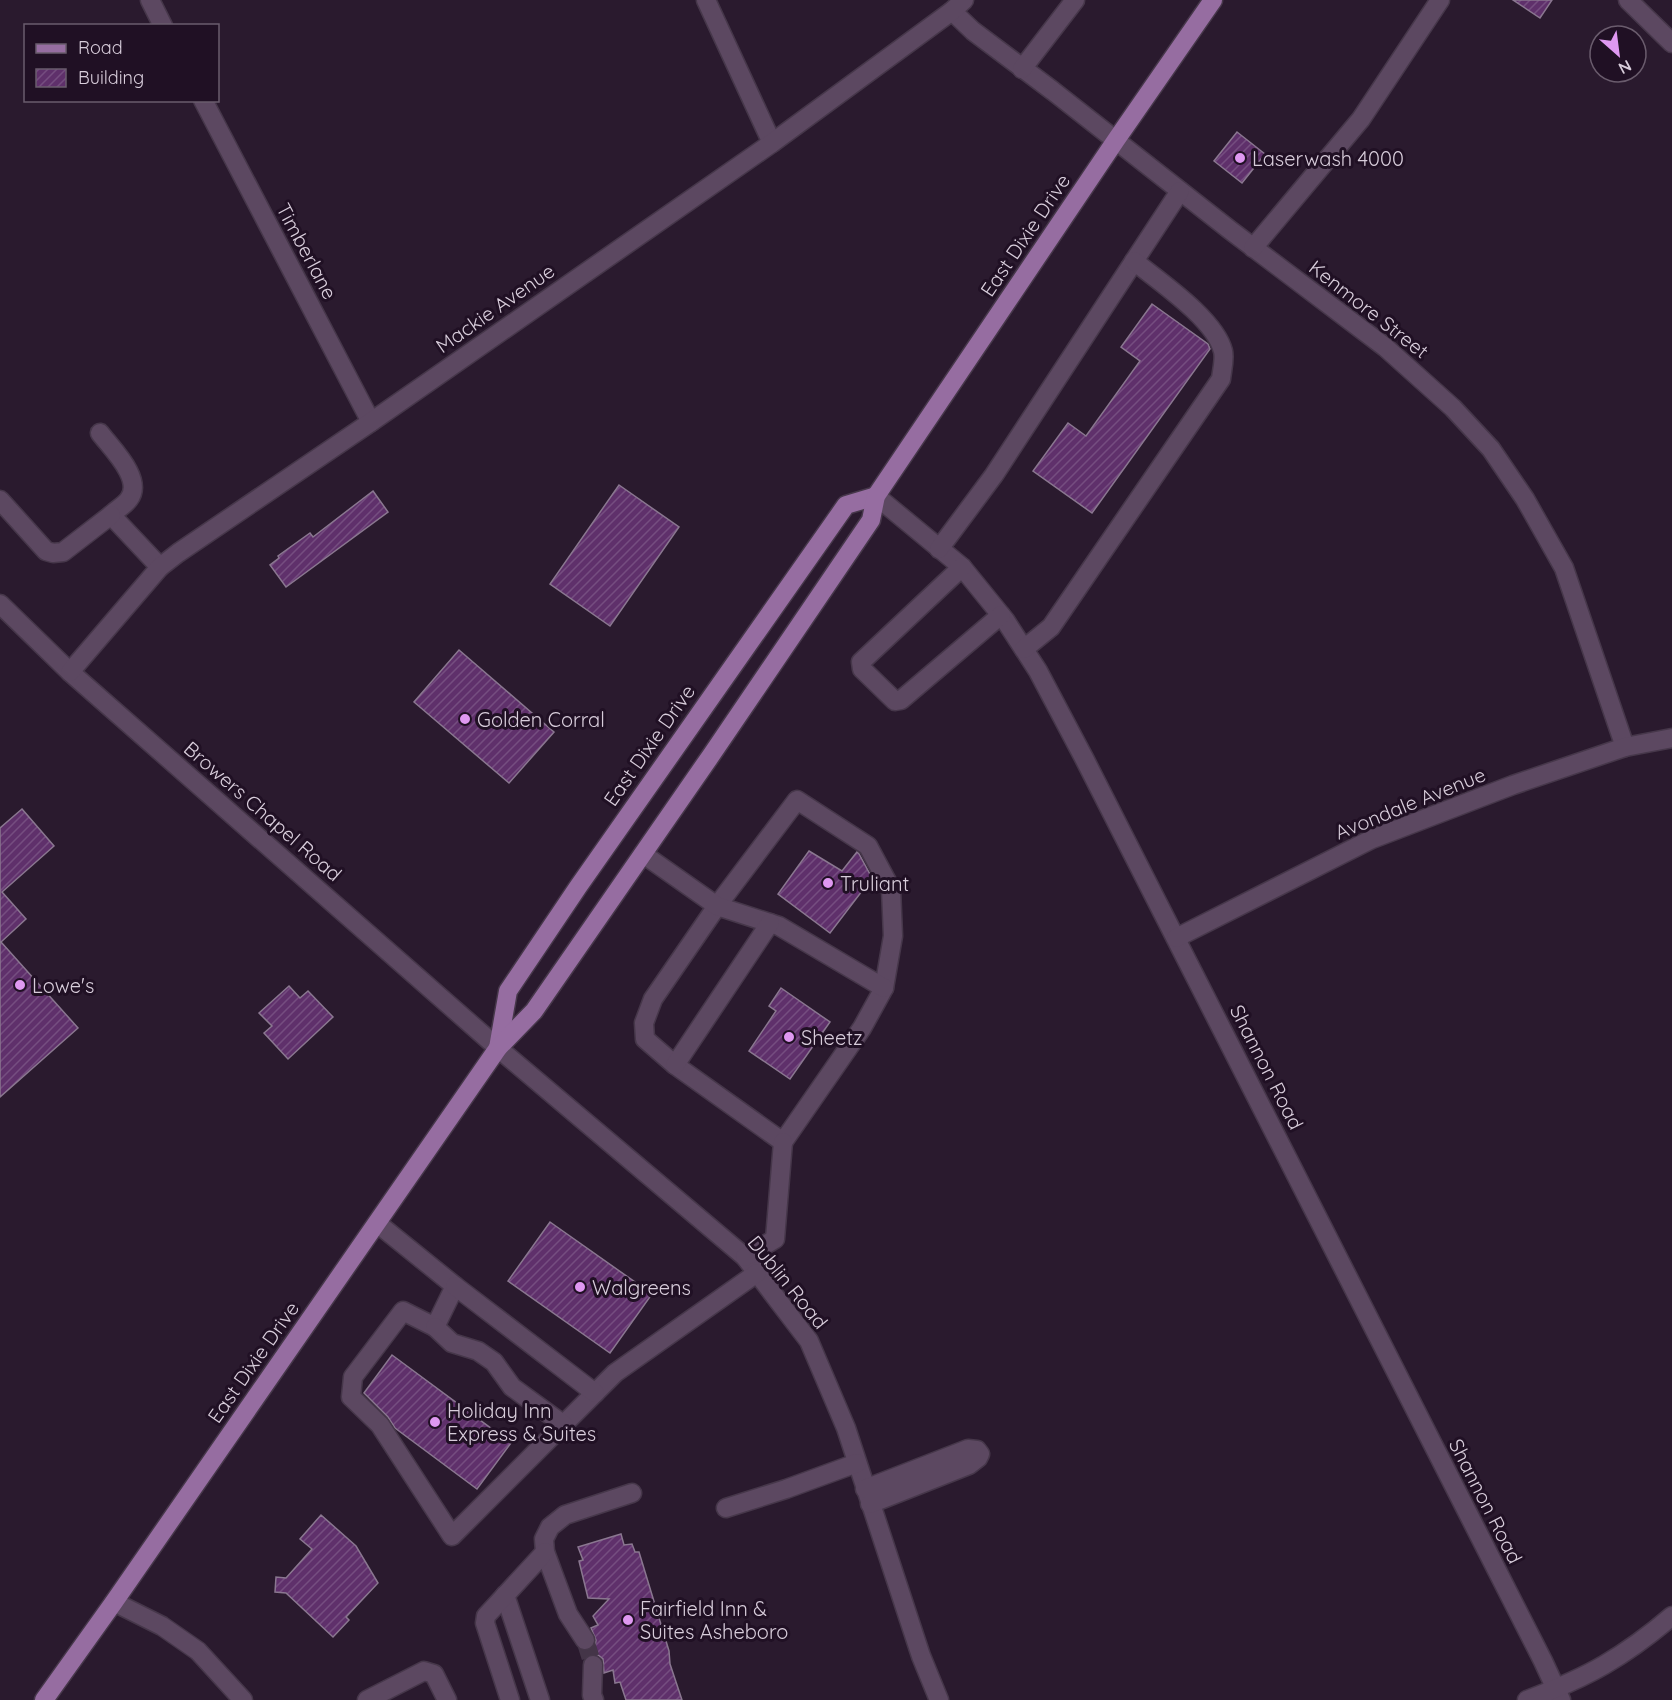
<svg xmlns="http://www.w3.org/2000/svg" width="1672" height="1700" font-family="Quicksand,sans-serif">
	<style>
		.building { fill: url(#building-hatch); stroke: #8a7790; stroke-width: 1.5 }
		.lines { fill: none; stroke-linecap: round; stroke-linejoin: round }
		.minor-tunnel { stroke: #443548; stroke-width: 18; stroke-dasharray: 18 9; stroke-linecap: butt }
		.minor-casing { stroke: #46374a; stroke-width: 21 }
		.major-casing { stroke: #46374a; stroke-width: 21 }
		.minor { stroke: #5c4861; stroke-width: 18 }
		.major { stroke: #966da1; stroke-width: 18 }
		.poi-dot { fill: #df98f1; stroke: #201024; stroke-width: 2 }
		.labels { text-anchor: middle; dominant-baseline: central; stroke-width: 6; stroke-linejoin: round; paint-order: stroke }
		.poi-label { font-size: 20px; fill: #d8cddb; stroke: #201024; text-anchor: start }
		.street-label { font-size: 20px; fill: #d8cddb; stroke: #201024 }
	</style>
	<defs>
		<pattern id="building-hatch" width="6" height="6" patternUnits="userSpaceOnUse" patternTransform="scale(1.5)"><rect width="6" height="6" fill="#5f306b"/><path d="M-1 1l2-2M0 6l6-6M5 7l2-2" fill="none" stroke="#754d80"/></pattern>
	</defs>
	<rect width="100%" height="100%" fill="#2a1a2e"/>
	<g class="building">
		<path d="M1513,0H1552L1540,18Z"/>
		<path d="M1237,132L1265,154L1242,183L1214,161Z"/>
		<path d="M1152,304L1208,344L1210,349L1092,513L1033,471L1068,423L1086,436L1140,361L1121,347Z"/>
		<path d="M619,485L679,527L610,626L550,584Z"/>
		<path d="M373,491L388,512L286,587L270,565L279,558L278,556L310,533L313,537Z"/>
		<path d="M459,650L554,732L509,783L414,702Z"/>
		<path d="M22,809L54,846L2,892L26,919L1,942L78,1028L0,1097V828Z"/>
		<path d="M809,851L842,871L857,852L859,854L872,878L830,933L778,894Z"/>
		<path d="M289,986L300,998L308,991L333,1017L288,1059L264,1033L272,1026L259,1013Z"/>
		<path d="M781,988L830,1022L790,1079L749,1051L776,1011L769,1006Z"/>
		<path d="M550,1222L652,1294L610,1353L508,1281Z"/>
		<path d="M392,1355L511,1443L477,1489L395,1428L388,1417L364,1393Z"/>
		<path d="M321,1515L356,1546L378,1583L346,1617L349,1620L333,1637L286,1593L275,1592L276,1577L286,1578L312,1549L300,1539Z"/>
		<path d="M621,1534L624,1545L632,1544L635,1552H639L669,1651L670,1664L682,1700H626L620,1682L615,1683L613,1670L604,1673L603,1659L598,1655L592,1653L591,1649L595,1646L596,1640L591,1628L598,1625L593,1616L609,1599L588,1598L579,1561L583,1560L578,1547Z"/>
	</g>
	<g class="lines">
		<path class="minor-tunnel" d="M585,1640L593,1665"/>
		<g class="minor-casing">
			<g id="minor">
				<path d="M150,0L163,26"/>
				<path d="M706,0L772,143"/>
				<path d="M1628,0L1672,43"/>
				<path d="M952,11L973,31L1053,91L1230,230L1385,347L1453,408L1491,449L1525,499L1564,568L1625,747"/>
				<path d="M1022,69L1075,0"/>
				<path d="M203,100L371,422"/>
				<path d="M1253,248L1361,119L1440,0"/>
				<path d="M100,433C111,448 144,479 129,499C125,505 116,510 111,515L160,567"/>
				<path d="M876,496L962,567L1005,620L1038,671L1085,760L1543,1661L1561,1700"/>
				<path d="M0,500L46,551L53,553L63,552L111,515"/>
				<path d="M939,549L994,475L1180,191"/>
				<path d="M962,567L861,662L862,669L895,701L901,700L1001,615"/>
				<path d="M0,604L70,672L498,1048L745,1257L809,1341L846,1428L921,1656L939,1700"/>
				<path d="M1024,649L1051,627L1221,379C1222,370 1225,359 1223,351C1215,319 1160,282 1134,261"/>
				<path d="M70,672L160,567L178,553L371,422L772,143L952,11L964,0"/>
				<path d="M797,800L868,846L891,889L893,936L884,988L862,1028L783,1142L675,1065L645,1039L644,1023L653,999L717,906Z"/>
				<path d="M643,854L717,906L779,926L884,988"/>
				<path d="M1176,938L1372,839L1513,785L1625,747L1672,738"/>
				<path d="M675,1065L770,923"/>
				<path d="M377,1223L455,1286L435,1327L403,1311L353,1377L351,1397L380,1425L452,1536L615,1373L757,1273"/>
				<path d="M745,1257L775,1239L783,1142"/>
				<path d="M455,1286L595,1393"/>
				<path d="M435,1327L452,1343L478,1351L494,1362L512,1387L564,1425"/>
				<path d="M865,1489L968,1449L977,1450L980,1454L978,1458L969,1465L870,1504"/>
				<path d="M726,1508L786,1489L857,1463"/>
				<path d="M505,1595L540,1700"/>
				<path d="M114,1602L162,1626L198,1651L243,1700"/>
				<path d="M585,1640L568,1614L545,1552L544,1539L550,1527L565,1515L632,1493"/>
				<path d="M593,1665L592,1695L594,1700"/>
				<path d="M367,1700L424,1671L434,1674L447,1700"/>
				<path d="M510,1700L485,1623L486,1616L545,1552"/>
				<path d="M1527,1700C1553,1690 1580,1679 1604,1665C1628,1651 1651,1634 1672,1616"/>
			</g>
		</g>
		<g class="major-casing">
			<g id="major">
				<path d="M498,1048L508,991L578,887L846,505L876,496"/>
				<path d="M44,1700L114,1602L498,1048L534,1011L712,754L871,520L876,496L1116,140L1213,0"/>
			</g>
		</g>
		<use href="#minor" class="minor"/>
		<use href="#major" class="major"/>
	</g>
	<g class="poi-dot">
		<circle cx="1240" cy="158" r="6"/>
		<circle cx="465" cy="719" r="6"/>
		<circle cx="828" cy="883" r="6"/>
		<circle cx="20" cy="985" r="6"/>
		<circle cx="789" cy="1037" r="6"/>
		<circle cx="580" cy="1287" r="6"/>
		<circle cx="435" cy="1422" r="6"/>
		<circle cx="628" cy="1620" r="6"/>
	</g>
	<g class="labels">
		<g class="poi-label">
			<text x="1252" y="158">Laserwash 4000</text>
			<text x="477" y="719">Golden Corral</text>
			<text x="840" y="883">Truliant</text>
			<text x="32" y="985">Lowe's</text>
			<text x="801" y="1037">Sheetz</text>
			<text x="592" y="1287">Walgreens</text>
			<text x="447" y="1410">Holiday Inn<tspan x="447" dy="23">Express &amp; Suites</tspan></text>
			<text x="640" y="1608">Fairfield Inn &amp;<tspan x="640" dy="23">Suites Asheboro</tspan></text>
		</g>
		<g class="street-label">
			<text transform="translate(1025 235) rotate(-56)">East Dixie Drive</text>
			<text transform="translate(307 251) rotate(62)">Timberlane</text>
			<text transform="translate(495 308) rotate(-35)">Mackie Avenue</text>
			<text transform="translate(1369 309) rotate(38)">Kenmore Street</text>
			<text transform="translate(649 745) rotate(-55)">East Dixie Drive</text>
			<text transform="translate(1410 803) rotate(-22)">Avondale Avenue</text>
			<text transform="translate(263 811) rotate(41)">Browers Chapel Road</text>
			<text transform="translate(1267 1067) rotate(63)">Shannon Road</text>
			<text transform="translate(788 1282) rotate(51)">Dublin Road</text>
			<text transform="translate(253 1362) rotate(-55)">East Dixie Drive</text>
			<text transform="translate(1486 1501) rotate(63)">Shannon Road</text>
		</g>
	</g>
	<rect x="24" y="24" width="195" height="78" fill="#201024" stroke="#6a5c6d" stroke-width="1.5"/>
	<rect x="36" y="44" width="30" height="9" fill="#966da1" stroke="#6a5c6d" stroke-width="1.5"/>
	<text x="78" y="54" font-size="18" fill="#d8cddb">Road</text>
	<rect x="36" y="69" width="30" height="18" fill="url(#building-hatch)" stroke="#6a5c6d" stroke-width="1.5"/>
	<text x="78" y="84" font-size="18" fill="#d8cddb">Building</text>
	<g transform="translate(1618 54) rotate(152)"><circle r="28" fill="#201024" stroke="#6a5c6d" stroke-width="1.5"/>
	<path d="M0-4.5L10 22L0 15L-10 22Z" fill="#df98f1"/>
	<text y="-9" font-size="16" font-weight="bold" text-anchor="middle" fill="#d8cddb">N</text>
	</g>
</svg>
